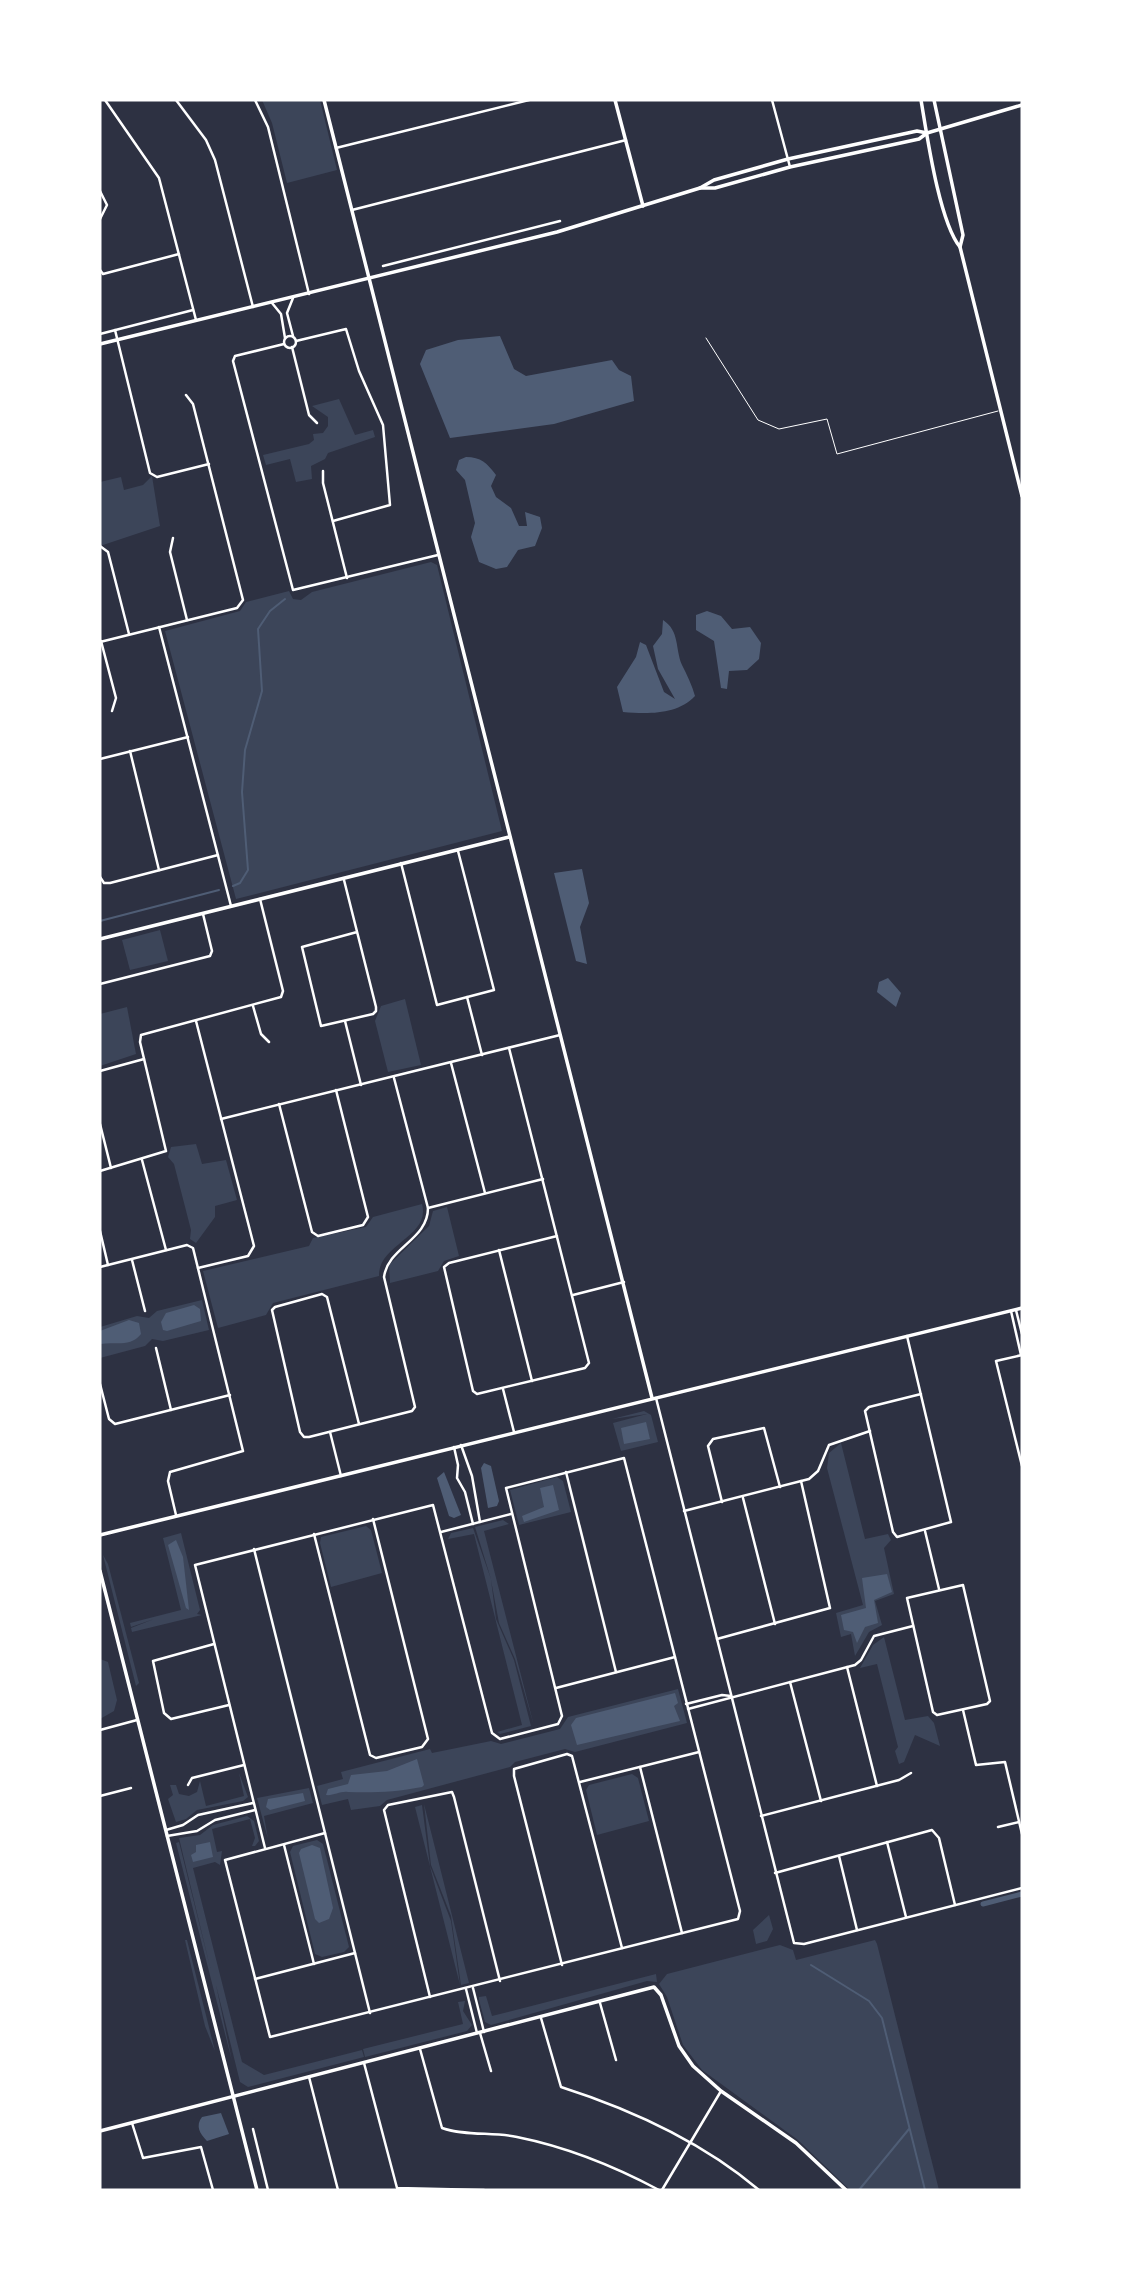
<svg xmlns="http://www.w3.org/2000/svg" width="1122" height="2290" font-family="'Nunito Sans',sans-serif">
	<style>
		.green { fill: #3c4559 }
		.water { fill: #4f5d75 }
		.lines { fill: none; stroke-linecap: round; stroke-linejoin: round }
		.stream { stroke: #4f5d75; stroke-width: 2 }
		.canal { stroke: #4f5d75; stroke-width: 5 }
		.service { stroke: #fff; stroke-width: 1 }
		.minor { stroke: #fff; stroke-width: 2.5 }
		.tertiary { stroke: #fff; stroke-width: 3.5 }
		.secondary { stroke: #fff; stroke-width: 3.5 }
	</style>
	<rect width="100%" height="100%" fill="#2d3142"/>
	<g class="green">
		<path d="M262,100H320L337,170L287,183L272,123Z"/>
		<path d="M339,399L355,435L373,430L375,437L328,453L325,459L311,466L312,479L296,482L290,459L266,465L263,455L309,444L314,440L313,434L323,433L328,426V417L312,406Z"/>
		<path d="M152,476L160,526L100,546V482L121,477L124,490L143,485Z"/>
		<path d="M431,562L437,565L502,831L236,899L165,631L240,611L246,602L289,591L293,599L301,600L312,592Z"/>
		<path d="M160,930L168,961L130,970L122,940Z"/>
		<path d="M405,999L421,1065L388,1072L375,1021L381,1006Z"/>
		<path d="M127,1007L136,1054L100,1066V1014Z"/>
		<path d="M196,1144L202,1164L226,1160L237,1200L215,1206V1217L196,1243L190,1239L191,1230L174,1164L168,1157L171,1147Z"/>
		<path d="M422,1204C431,1237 378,1244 379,1276L273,1303L266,1315L218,1328L203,1271L309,1246L313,1238L366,1227L373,1217Z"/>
		<path d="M447,1207L459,1256L444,1261L438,1271L390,1283L389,1265L429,1226L433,1211Z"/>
		<path d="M202,1300L209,1330L163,1341L152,1339L145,1346L100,1358V1327L137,1316L149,1318L157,1311Z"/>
		<path d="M644,1411L651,1415L658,1442L621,1451L613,1423L647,1414L612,1419Z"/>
		<path d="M841,1443L865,1539L888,1534L891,1540L884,1548L894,1594L875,1601L882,1625L869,1632L855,1656L851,1634L841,1637L836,1613L863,1605L827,1468L829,1453Z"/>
		<path d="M557,1477L563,1481L571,1512L519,1525L510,1490Z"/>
		<path d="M503,1520L509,1524L484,1531L534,1726L515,1659L499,1623L491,1580L496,1619L514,1660L531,1726L500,1734L497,1732L522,1725L474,1534L448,1539L451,1533L473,1528L491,1579L475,1527Z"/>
		<path d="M366,1526L371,1530L382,1573L331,1587L320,1543L321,1537Z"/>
		<path d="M181,1533L200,1610L197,1614L202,1615L132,1632L131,1628L154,1619L131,1627L130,1623L181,1610L163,1538Z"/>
		<path d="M103,1555L108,1564L139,1683L136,1686Z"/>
		<path d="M884,1637L905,1720L928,1716L934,1723L940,1746L915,1735L904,1762L899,1764L895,1751L898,1747L877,1664L860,1668L873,1645Z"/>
		<path d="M100,1659L108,1662L117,1700L114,1711L100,1719Z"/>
		<path d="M678,1689L687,1723L575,1752L565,1749L515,1762L510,1767L387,1800L380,1806L351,1810L348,1799L322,1805L317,1786L343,1779L341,1772L430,1749L432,1753L491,1741L501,1744L560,1729L568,1717Z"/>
		<path d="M239,1773L248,1797L243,1801L197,1810L186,1819L176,1822L168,1799L173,1795L170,1785H176L179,1794L189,1796L197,1792L200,1781L206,1806L244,1796Z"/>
		<path d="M632,1774L638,1778L649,1821L597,1835L586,1790L589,1785Z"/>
		<path d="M309,1788L313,1803L264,1816L268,1839L257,1798Z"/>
		<path d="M424,1804L469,1983L461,1985L451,1916L431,1865Z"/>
		<path d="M422,1805L430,1866L451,1921L460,1985L415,1807Z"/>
		<path d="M247,1816L254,1821L259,1841L255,1846H252L255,1838L250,1819L212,1829L217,1852L222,1851L220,1865L215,1862L193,1868L242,2062L264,2075L362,2050L364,2057L248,2087L240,2082L216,1985L232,2061L176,1843L179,1842L211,1971L179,1838L200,1835L213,1825Z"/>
		<path d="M317,1840L323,1844L349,1947L344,1952L322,1957L315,1954L290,1852L293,1846Z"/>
		<path d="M769,1915L773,1929L767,1941L756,1944L753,1930Z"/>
		<path d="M185,1940H187L215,2051L205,2026Z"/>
		<path d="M875,1940L877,1944L939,2190H850L798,2140L702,2070L683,2045L667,1997L659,1984L667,1974L780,1945L793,1950L796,1960Z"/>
		<path d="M656,1974L657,1982L647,1981L491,2025L485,2022L479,2000V1997L486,1996L492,2016Z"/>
		<path d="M465,2001L463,2011L472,2025L467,2031L365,2057L363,2049L463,2024L458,2002Z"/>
	</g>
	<g class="water">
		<path d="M500,336L514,369L526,376L612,360L619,370L631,376L634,401L554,424L450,438L420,364L426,350L458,340Z"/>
		<path d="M466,457C481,457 487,463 496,475L491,486L496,497L511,508L519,526H527L525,512L540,517L542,528L535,546L518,550L507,567L496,569L479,562L471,537L475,523L465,480L456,470L459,460Z"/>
		<path d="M707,611L721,616L732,629L750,627L761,643L759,659L747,670L729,671L727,689L721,688L714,641L696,630V615Z"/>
		<path d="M663,620C680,631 675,649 682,665C687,675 692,685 695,696C677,715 648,714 623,712L617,687L636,657L640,642L646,645L664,692L675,699L658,669L653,646L662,634Z"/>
		<path d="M582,869L589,903L580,927L587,964L576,961L554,873Z"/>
		<path d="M888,978L901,993L896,1007L877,992L879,982Z"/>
		<path d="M194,1305L200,1309L201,1321L167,1331L163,1330L161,1322L166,1313Z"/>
		<path d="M129,1320L139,1323L141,1334C130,1348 115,1341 100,1344V1331Z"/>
		<path d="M646,1422L650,1439L624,1444L621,1428Z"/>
		<path d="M484,1463L491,1466L499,1501L497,1506L488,1508L481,1468Z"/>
		<path d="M444,1472L461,1515L454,1518L449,1516L437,1478Z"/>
		<path d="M553,1485L559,1510L524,1522L522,1516L544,1507L540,1488Z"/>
		<path d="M176,1540L183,1557L189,1610L186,1608L168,1545Z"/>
		<path d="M887,1574L892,1592L874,1600L878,1623L865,1627L857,1643L853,1632L844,1630L841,1615L866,1608L862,1578Z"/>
		<path d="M675,1693L678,1703L674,1706L680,1721L577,1745L571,1725L576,1718Z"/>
		<path d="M417,1759L424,1785L422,1787C396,1792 372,1793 348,1792C340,1791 333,1796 326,1795L328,1789L348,1784L351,1775L387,1771Z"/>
		<path d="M303,1793L305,1801L270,1810L266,1807L268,1799Z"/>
		<path d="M210,1842L213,1857L193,1862L191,1855L196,1852V1845Z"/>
		<path d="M312,1845L320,1848L333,1908L329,1919L319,1923L315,1919L299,1853L301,1849Z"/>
		<path d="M221,2113L229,2134L207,2141C200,2134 195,2126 202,2117Z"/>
	</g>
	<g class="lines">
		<g class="stream">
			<path d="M233,886L240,883L248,870L242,792L245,750L262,691L258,629L270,611L285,599"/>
			<path d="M100,921L219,890"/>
			<path d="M811,1965L869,2001L882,2018L925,2190"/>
			<path d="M859,2190L909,2129"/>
		</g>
		<path class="canal" d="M983,1904L1022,1894"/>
		<path class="service" d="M706,338L758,420L779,429L827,419L837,454L998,411"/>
		<g class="minor">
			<path d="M105,100L159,178L196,320"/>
			<path d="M176,100L206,140L215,160L253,307"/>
			<path d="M255,100L268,127L309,294"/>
			<path d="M772,100L790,167"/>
			<path d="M336,148L529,100"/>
			<path d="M100,191L107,205L100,219"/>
			<path d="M352,210L626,140"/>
			<path d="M383,266L560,221"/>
			<path d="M100,270L103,274L179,254"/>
			<path d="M272,303L281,314L285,338"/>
			<path d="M115,330L150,473L157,477L209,464"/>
			<path d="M100,334L193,310"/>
			<circle cx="290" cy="342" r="6"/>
			<path d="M293,336L287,313L293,298"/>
			<path d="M296,341L346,329L359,371L383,425L390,505L333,521"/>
			<path d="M284,344L235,356L233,361L293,590L438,555"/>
			<path d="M292,347L309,415L317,423"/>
			<path d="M323,471V483L347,578"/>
			<path d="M173,538L170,552L187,620"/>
			<path d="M100,546L108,552L129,634"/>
			<path d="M159,627L231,906"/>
			<path d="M101,641L116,698L112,711"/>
			<path d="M100,642L237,608L243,600L193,404L186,395"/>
			<path d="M130,751L159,870"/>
			<path d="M100,759L188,737"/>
			<path d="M401,863L437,1005L494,990L458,851"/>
			<path d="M100,877L104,883H110L218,855"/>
			<path d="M344,880L376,1007V1011L373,1014L321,1026L302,947L357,932"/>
			<path d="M100,984L210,956L212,951L203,914"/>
			<path d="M467,997L482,1055"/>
			<path d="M253,1006L261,1034L269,1042"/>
			<path d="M196,1021L254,1246L248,1256L198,1268"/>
			<path d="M345,1021L361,1085"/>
			<path d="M509,1048L589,1363L585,1368L477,1394L473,1391L444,1267L449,1263L557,1236"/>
			<path d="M451,1063L485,1193"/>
			<path d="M100,1071L144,1059"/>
			<path d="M279,1104L312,1232L318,1236L363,1225L368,1217L336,1090"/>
			<path d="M221,1119L560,1035"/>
			<path d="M100,1124L111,1168"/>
			<path d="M142,1160L166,1250"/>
			<path d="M100,1171L166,1151L140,1042L141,1035L281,997L283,991L260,899"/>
			<path d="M428,1208L543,1179"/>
			<path d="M100,1231L108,1265"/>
			<path d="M499,1250L532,1381"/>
			<path d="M132,1260L145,1311"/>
			<path d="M100,1267L187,1245L193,1248L243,1451L170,1472L168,1481L176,1515"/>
			<path d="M573,1295L624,1282"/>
			<path d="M1016,1310L1022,1334"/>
			<path d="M1011,1311L1021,1355"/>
			<path d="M907,1336L951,1522L897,1537L893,1532L865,1411L869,1407L921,1394"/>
			<path d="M156,1348L171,1410"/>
			<path d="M1022,1355L996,1361L1022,1466"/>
			<path d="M100,1384L109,1419L115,1424L230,1395"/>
			<path d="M503,1389L514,1432"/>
			<path d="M656,1398L794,1943L804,1944L1022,1888"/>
			<path d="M359,1424L327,1297L322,1294L275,1307L272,1310L300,1432L304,1437H309L412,1411L415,1407L384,1277C388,1247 428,1240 428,1208L394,1078"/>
			<path d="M330,1432L341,1476"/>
			<path d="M461,1445L472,1476L480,1522"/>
			<path d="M454,1447L458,1465L457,1478L465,1492L473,1524"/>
			<path d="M566,1472L616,1672"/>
			<path d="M743,1498L775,1624"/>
			<path d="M722,1502L708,1446L713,1439L764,1428L780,1487"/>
			<path d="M684,1511L809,1479L818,1471L829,1445L870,1431"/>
			<path d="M925,1531L939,1589"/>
			<path d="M441,1532L511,1514"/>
			<path d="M314,1534L370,1755L376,1758L422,1747L428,1739L373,1519"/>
			<path d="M254,1549L370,2013"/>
			<path d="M963,1585L990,1701L987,1704L937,1715L933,1712L907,1598Z"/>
			<path d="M717,1639L830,1608L801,1481"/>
			<path d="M214,1644L153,1661L164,1713L171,1719L229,1705"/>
			<path d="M847,1667L877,1786"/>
			<path d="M790,1682L821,1801"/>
			<path d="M556,1688L675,1657"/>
			<path d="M686,1704L722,1695L731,1696"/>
			<path d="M688,1709L855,1665L861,1660L874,1636L913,1626"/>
			<path d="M963,1710L976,1765L1005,1762L1022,1834"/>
			<path d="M100,1730L137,1720"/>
			<path d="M640,1767L682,1933"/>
			<path d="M580,1782L699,1752"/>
			<path d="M188,1785L192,1778L244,1765"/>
			<path d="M100,1796L131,1788"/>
			<path d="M761,1816L899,1780L911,1773"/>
			<path d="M998,1827L1019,1822"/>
			<path d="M166,1830L183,1825L198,1815L253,1803"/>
			<path d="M167,1836L197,1831L215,1820L255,1810"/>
			<path d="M887,1842L906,1917"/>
			<path d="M284,1845L314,1964"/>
			<path d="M265,1848L195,1565L433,1505L492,1733L500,1739L558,1724L562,1716L506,1488L624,1458L740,1911L738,1919L270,2037L225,1860L325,1833"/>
			<path d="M839,1856L857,1930"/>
			<path d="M775,1873L932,1830L939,1838L955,1905"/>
			<path d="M562,1965L514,1776V1769L567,1754L572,1756L622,1948"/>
			<path d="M255,1979L355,1953"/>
			<path d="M473,1988L484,2032"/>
			<path d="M466,1989L477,2033"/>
			<path d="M430,1997L384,1810L388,1805L452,1792L454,1797L500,1981"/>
			<path d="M600,2003L616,2060"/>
			<path d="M541,2018L561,2087C633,2110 701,2141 759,2190"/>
			<path d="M480,2033L491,2071"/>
			<path d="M420,2049L442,2128C464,2136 494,2132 517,2137C567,2147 614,2166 659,2190"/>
			<path d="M364,2063L397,2188L484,2190"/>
			<path d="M309,2077L338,2190"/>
			<path d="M132,2123L143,2158L201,2147L213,2190"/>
			<path d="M253,2129L268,2190"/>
			<path d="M662,2190L721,2091"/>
		</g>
		<g class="tertiary">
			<path d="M324,100L652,1398"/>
			<path d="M615,100L643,206"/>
			<path d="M100,939L509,837"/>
			<path d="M100,2131L654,1987L661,1995L679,2046L693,2066L721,2091L796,2143L846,2190"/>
		</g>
		<g class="secondary">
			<path d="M921,100C927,135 939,221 960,247L1022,496"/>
			<path d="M934,100L963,235L960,247"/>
			<path d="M700,188H715L790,167L919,139L927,133L1022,105"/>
			<path d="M100,344L557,232L700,188L714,180L788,159L917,131L927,133"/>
			<path d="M100,1535L1022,1308"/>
			<path d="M100,1571L257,2190"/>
		</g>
	</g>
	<rect width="1122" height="2290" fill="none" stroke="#ffffff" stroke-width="203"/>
</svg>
